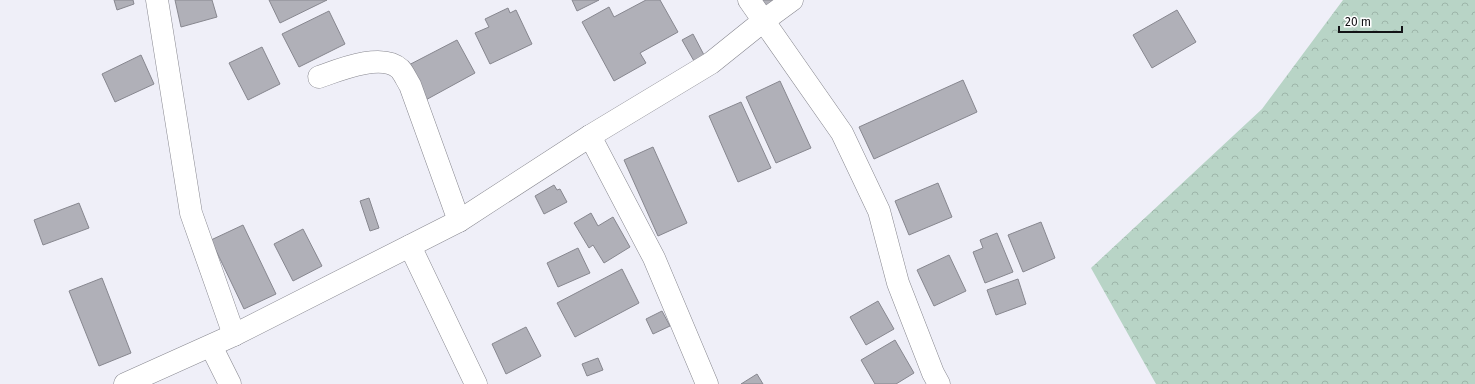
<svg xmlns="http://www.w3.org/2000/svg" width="1475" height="384" font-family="'Fira Sans',sans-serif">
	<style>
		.forest { fill: url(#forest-crowns) }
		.building { fill: #b0b0b8; stroke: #87878f }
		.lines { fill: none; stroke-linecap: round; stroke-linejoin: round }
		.minor-casing { stroke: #87878f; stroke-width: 23 }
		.minor { stroke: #fff; stroke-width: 22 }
	</style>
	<defs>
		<pattern id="forest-crowns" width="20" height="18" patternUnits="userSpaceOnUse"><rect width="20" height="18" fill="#b8d4c6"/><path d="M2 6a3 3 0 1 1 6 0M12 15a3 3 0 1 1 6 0" fill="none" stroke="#9db5a9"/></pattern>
	</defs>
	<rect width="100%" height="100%" fill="#efeff8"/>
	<path class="forest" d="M1343,0H1475V384H1156L1091,268L1262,109Z"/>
	<g class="building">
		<path d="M114,0H133L134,4L117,10Z"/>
		<path d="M175,0H212L217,17L181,27Z"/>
		<path d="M269,0H327L280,23Z"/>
		<path d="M572,0H599L577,11Z"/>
		<path d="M646,0H660L678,32L640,53L646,63L614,81L582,22L609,7L614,17Z"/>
		<path d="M760,0H782L764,9Z"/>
		<path d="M508,8L510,13L516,10L532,44L490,64L475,33L489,27L485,19Z"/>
		<path d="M1177,10L1196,42L1152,68L1133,35Z"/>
		<path d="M329,11L345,44L299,67L282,34Z"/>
		<path d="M693,34L704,55L694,61L682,40Z"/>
		<path d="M457,40L475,73L422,102L403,68Z"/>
		<path d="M262,47L280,84L248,100L229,63Z"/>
		<path d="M141,55L154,84L115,102L102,74Z"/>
		<path d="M963,80L977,112L874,159L859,127Z"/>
		<path d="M780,81L811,148L776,163L746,97Z"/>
		<path d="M741,102L771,168L738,182L709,116Z"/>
		<path d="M653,147L687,223L658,236L624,160Z"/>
		<path d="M938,183L952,217L909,235L895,201Z"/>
		<path d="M554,185L557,190L560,189L567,202L544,214L535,196Z"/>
		<path d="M369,198L379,228L370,231L360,201Z"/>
		<path d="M79,203L89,228L43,245L34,220Z"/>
		<path d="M591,213L598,226L613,217L630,247L604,263L593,245L589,248L574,223Z"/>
		<path d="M1041,222L1055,258L1023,272L1008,235Z"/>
		<path d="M243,225L276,294L244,309L211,240Z"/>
		<path d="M303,229L322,266L293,281L274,244Z"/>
		<path d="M997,233L1013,272L985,283L973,252L983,248L980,240Z"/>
		<path d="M578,248L590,273L558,287L547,263Z"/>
		<path d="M949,255L966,291L934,306L917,270Z"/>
		<path d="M622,269L639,303L575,337L557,303Z"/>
		<path d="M102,278L131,353L99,366L69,291Z"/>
		<path d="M1018,279L1026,304L996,315L987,290Z"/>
		<path d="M878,301L894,329L866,345L850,317Z"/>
		<path d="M662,311L670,326L653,334L646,319Z"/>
		<path d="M526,327L541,356L506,374L492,344Z"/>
		<path d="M895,340L914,373L896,384H875L861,360Z"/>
		<path d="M598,358L603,370L587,376L582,364Z"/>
		<path d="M757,374L763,384H741Z"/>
	</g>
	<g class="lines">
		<g class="minor-casing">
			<g id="minor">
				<path d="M157,0L191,213L234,335"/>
				<path d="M749,0L842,133L879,211L898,283L933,373L939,384"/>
				<path d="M319,77C339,70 382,52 400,69C404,73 407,81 410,85L459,221"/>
				<path d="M590,136L654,258L707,384"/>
				<path d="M410,246L476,384"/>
				<path d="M211,346L230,384"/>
				<path d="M125,384L234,335L459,221L590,136L711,63L762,22L792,0"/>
			</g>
		</g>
		<use href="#minor" class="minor"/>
	</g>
	<path d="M1339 26v6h63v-6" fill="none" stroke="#131316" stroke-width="2"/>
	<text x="1345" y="26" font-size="12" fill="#131316" stroke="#ffffff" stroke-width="3" paint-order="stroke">20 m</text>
</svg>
